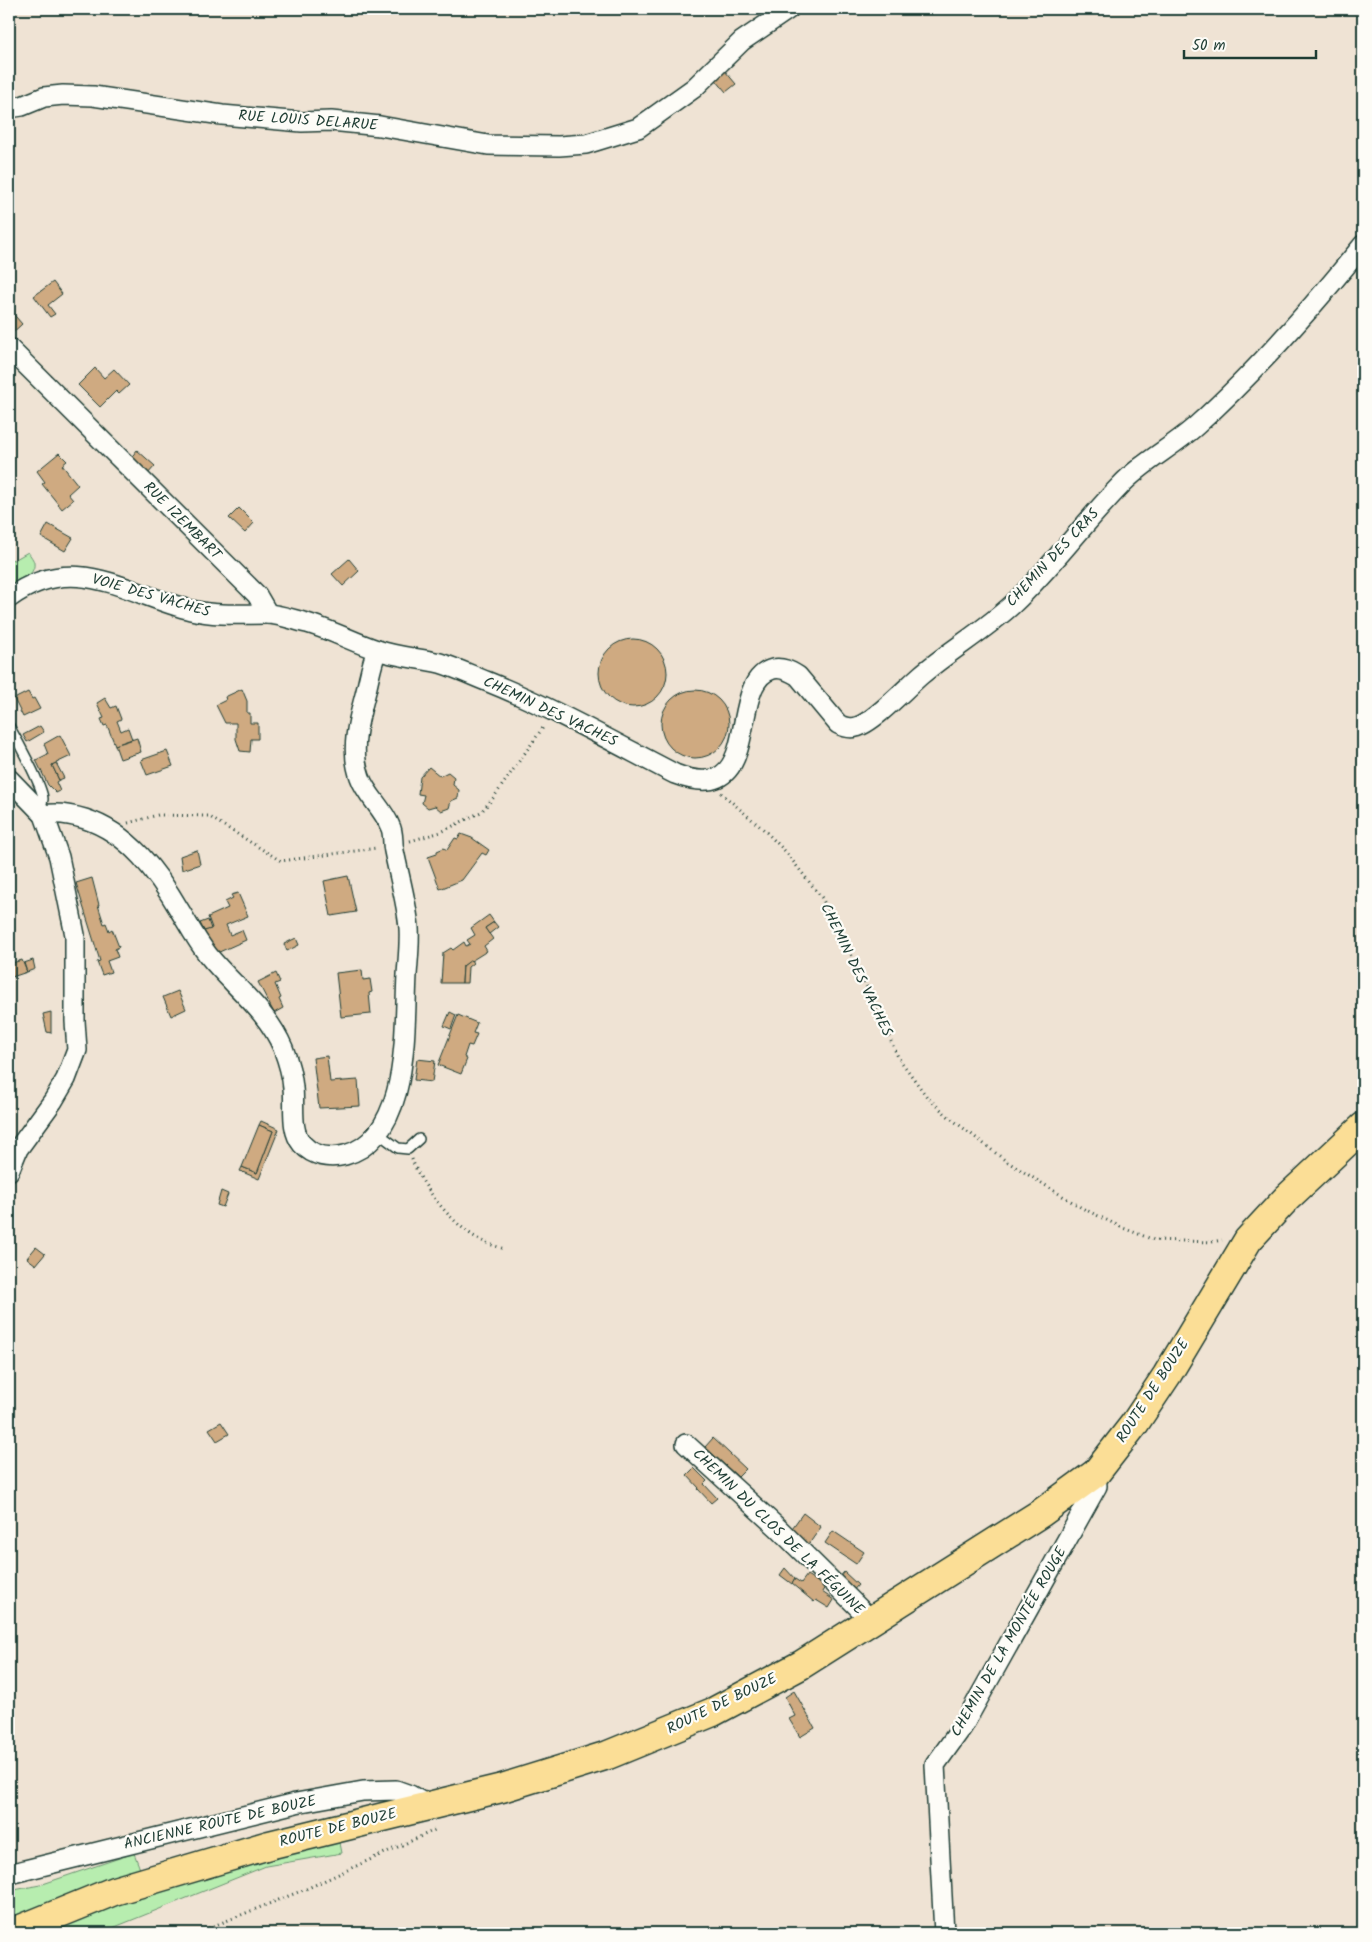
<svg xmlns="http://www.w3.org/2000/svg" width="1372" height="1942" font-family="Kalam,sans-serif">
	<style>
		.green { fill: #b7edaf; stroke: #6b9572 }
		.building { fill: #cfaa81; stroke: #1f3d34 }
		.lines { fill: none; stroke-linecap: round; stroke-linejoin: round }
		.lane-casing { stroke: #1f3d34; stroke-width: 12 }
		.street-casing { stroke: #1f3d34; stroke-width: 22 }
		.primary-casing { stroke: #1f3d34; stroke-width: 31 }
		.path { stroke: #1f3d34; stroke-width: 3; stroke-dasharray: 1 4; stroke-linecap: butt }
		.lane { stroke: #fdfcf7; stroke-width: 9 }
		.street { stroke: #fdfcf7; stroke-width: 19 }
		.primary { stroke: #fbde96; stroke-width: 28 }
		.labels { text-anchor: middle; dominant-baseline: central; stroke-width: 4.5; stroke-linejoin: round; paint-order: stroke }
		.street-label { font-size: 15px; fill: #1f3d34; stroke: #fdfcf7 }
	</style>
	<rect width="100%" height="100%" fill="#efe3d4"/>
	<filter id="ink" filterUnits="userSpaceOnUse"><feTurbulence type="fractalNoise" baseFrequency=".02" numOctaves="2"/><feDisplacementMap in="SourceGraphic" scale="10" xChannelSelector="R" yChannelSelector="G"/><feConvolveMatrix kernelMatrix="1 2 1 2 8 2 1 2 1" color-interpolation-filters="sRGB"/></filter>
	<g filter="url(#ink)">
		<g class="green">
			<path d="M28,552C30,555 34,560 34,563C36,575 17,584 9,590V559L14,560Z"/>
			<path d="M339,1838L342,1853L266,1866L100,1933H40L106,1906Z"/>
			<path d="M134,1853L140,1869L9,1919V1891L40,1885Z"/>
		</g>
		<g class="building">
			<path d="M725,71L736,84L726,92L716,80Z"/>
			<path d="M53,282L62,294L48,305L55,314L50,317L34,296Z"/>
			<path d="M9,309L22,324L9,336Z"/>
			<path d="M95,368L104,378L114,369L129,385L119,394L116,391L100,407L78,385Z"/>
			<path d="M137,450L155,466L147,475L130,459Z"/>
			<path d="M59,453L67,461L62,465L78,485L68,494L73,500L62,509L42,484L45,482L37,471Z"/>
			<path d="M239,508L254,523L245,533L229,518Z"/>
			<path d="M48,524L73,538L65,551L41,537Z"/>
			<path d="M349,559L359,571L343,586L332,574Z"/>
			<circle cx="633" cy="673" r="34"/>
			<path d="M242,689L247,701V713H250V723H258V739H251L250,752L240,751L236,739V723H225L216,705L226,700L225,697Z"/>
			<circle cx="695" cy="724" r="34"/>
			<path d="M28,692L32,699L34,698L40,709L23,717L14,699Z"/>
			<path d="M105,698L111,708L116,706L121,719L117,721L121,731L128,728L132,739L115,745L107,725L104,726L101,719L104,718L97,703Z"/>
			<path d="M40,726L44,732L27,742L23,735Z"/>
			<path d="M60,735L71,756L52,765L59,780L56,782L60,791L56,793L48,785L36,760L48,754L44,744Z"/>
			<path d="M137,738L141,752L120,759L115,745Z"/>
			<path d="M167,751L173,766L147,775L141,760Z"/>
			<path d="M56,763L64,778L59,780L52,765Z"/>
			<path d="M429,767L440,776L448,772L454,777L453,785L459,790L458,798L451,801L449,808L441,811L435,806L428,808L422,803L424,795L418,794L420,777Z"/>
			<path d="M12,818L16,833L9,836V819Z"/>
			<path d="M461,834L472,838L489,850L486,855L482,853L462,880L440,889L428,857L437,854V851L444,848L447,850L455,838L458,839Z"/>
			<path d="M197,850L200,864L182,870L180,856Z"/>
			<path d="M348,876L356,912L331,916L324,881Z"/>
			<path d="M92,878L99,905H98L104,924L106,923L109,931L112,929L119,947L115,949L118,957L107,961L111,972L102,975L97,962L100,961L76,883Z"/>
			<path d="M238,893L248,916L226,925L230,935L242,930L246,940L217,953L204,931L212,928L208,917L228,908L225,902L233,898L231,895Z"/>
			<path d="M489,915L494,922L485,928L493,939L484,946L487,951L463,966L462,983H441L443,953L451,948L453,950L464,942L466,946L470,944L467,940L475,935L471,928Z"/>
			<path d="M208,920L211,929L204,931L200,923Z"/>
			<path d="M494,922L498,927L489,934L485,928Z"/>
			<path d="M296,938L299,945L287,951L284,944Z"/>
			<path d="M22,960L27,972L9,978V964Z"/>
			<path d="M33,960L35,969L27,972L24,963Z"/>
			<path d="M471,960L473,963L468,967L467,983H462L463,966Z"/>
			<path d="M362,970L363,980L370,979L372,992L369,993L371,1014L341,1017L336,973Z"/>
			<path d="M276,973L280,982L275,984L281,998L279,999L283,1008L274,1013L258,982Z"/>
			<path d="M178,991L186,1009L171,1016L163,997Z"/>
			<path d="M51,1012V1033L47,1032L43,1014Z"/>
			<path d="M450,1012L456,1015L451,1029L444,1026Z"/>
			<path d="M458,1015L477,1023L473,1033L477,1034L472,1046L468,1045L464,1057L467,1059L461,1074L438,1065Z"/>
			<path d="M327,1056L330,1082L358,1080L360,1106L319,1108L313,1058Z"/>
			<path d="M417,1059L435,1061L432,1082L414,1080Z"/>
			<path d="M261,1121L279,1129L259,1179L240,1171L242,1167L257,1173L273,1131L259,1125Z"/>
			<path d="M259,1125L273,1131L257,1173L242,1167Z"/>
			<path d="M221,1191L228,1194L223,1207L217,1205Z"/>
			<path d="M36,1247L45,1254L36,1265L27,1258Z"/>
			<path d="M221,1422L229,1434L217,1441L209,1429Z"/>
			<path d="M713,1438L746,1469L738,1477L705,1447Z"/>
			<path d="M694,1468L707,1481L704,1484L717,1498L711,1503L698,1489L699,1488L687,1475Z"/>
			<path d="M803,1513L821,1527L809,1544L790,1531Z"/>
			<path d="M833,1531L864,1552L856,1564L825,1543Z"/>
			<path d="M785,1568L795,1579L792,1584L780,1575Z"/>
			<path d="M844,1572L858,1585L851,1593L837,1580Z"/>
			<path d="M807,1575L825,1587L822,1592L834,1600L829,1608L816,1600L814,1602L792,1584L795,1579L801,1583Z"/>
			<path d="M794,1691L815,1728L800,1737L789,1719L795,1716L785,1697Z"/>
		</g>
		<g class="lines">
			<g class="lane-casing">
				<g id="lane">
					<path d="M9,726C16,738 43,787 43,799C43,802 40,807 39,810"/>
					<path d="M378,1133L398,1148L408,1149L419,1139"/>
				</g>
			</g>
			<g class="street-casing">
				<g id="street">
					<path d="M9,108L22,106L44,97L63,95L93,96L222,115L302,122L331,121L380,126L488,145L559,146L586,144L638,128L694,88L742,41L789,9"/>
					<path d="M9,348L257,595L268,614"/>
					<path d="M9,598C75,550 126,594 191,610C217,616 241,614 266,614C279,614 294,620 307,623C331,630 353,642 377,650C398,657 419,658 440,663C456,668 471,675 486,681C551,707 613,742 675,774C768,810 724,681 773,669C782,667 790,671 798,676L838,724C844,727 850,729 856,727C872,724 907,687 921,675C950,650 984,631 1013,604C1052,567 1083,524 1120,486C1142,462 1173,447 1197,425C1258,370 1312,308 1363,245"/>
					<path d="M9,779L44,815L59,857L75,935V1021L77,1050L66,1079L53,1101L18,1149L9,1171"/>
					<path d="M44,815C58,812 72,815 85,819C129,833 158,873 180,911C189,926 197,941 208,955C233,986 267,1010 283,1048C288,1061 292,1075 293,1088C295,1106 290,1130 302,1144C313,1156 329,1159 345,1155C411,1137 404,1028 407,975C408,960 410,943 409,928C407,903 399,876 394,851C392,843 394,833 390,826C383,808 366,795 360,777C350,751 358,721 365,695C369,680 371,665 377,650"/>
					<path d="M686,1444L778,1528L871,1620"/>
					<path d="M9,1874L296,1803L363,1791L396,1790L410,1795L429,1806"/>
					<path d="M944,1933L935,1765L963,1726L1097,1486L1096,1473"/>
				</g>
			</g>
			<g class="primary-casing">
				<path id="primary" d="M11,1933L114,1891L269,1845L502,1788L608,1755L713,1712L801,1665L1041,1513L1096,1473L1135,1423L1167,1375L1248,1240L1287,1198L1363,1127"/>
			</g>
			<g class="path">
				<path d="M721,793L763,829L784,850L822,898L861,974L898,1057L927,1097L949,1117L1006,1161L1082,1208L1123,1228L1154,1240L1212,1242L1222,1240"/>
				<path d="M128,823L158,815L208,816L281,861L377,848"/>
				<path d="M410,841L441,832L481,812L494,797L544,726"/>
				<path d="M412,1159C421,1186 451,1222 475,1237C484,1243 495,1246 505,1249"/>
				<path d="M200,1933L211,1927L306,1889L437,1829"/>
			</g>
			<use href="#lane" class="lane"/>
			<use href="#street" class="street"/>
			<use href="#primary" class="primary"/>
		</g>
	</g>
	<g class="labels">
		<g class="street-label">
			<text transform="translate(308 121) rotate(4)">RUE LOUIS DELARUE</text>
			<text transform="translate(182 521) rotate(45)">RUE IZEMBART</text>
			<text transform="translate(1053 558) rotate(-47)">CHEMIN DES CRAS</text>
			<text transform="translate(151 596) rotate(16)">VOIE DES VACHES</text>
			<text transform="translate(550 712) rotate(25)">CHEMIN DES VACHES</text>
			<text transform="translate(856 970) rotate(64)">CHEMIN DES VACHES</text>
			<text transform="translate(1153 1391) rotate(-57)">ROUTE DE BOUZE</text>
			<text transform="translate(778 1532) rotate(44)">CHEMIN DU CLOS DE LA FÉGUINE</text>
			<text transform="translate(1009 1642) rotate(-60)">CHEMIN DE LA MONTÉE ROUGE</text>
			<text transform="translate(722 1704) rotate(-26)">ROUTE DE BOUZE</text>
			<text transform="translate(220 1823) rotate(-13)">ANCIENNE ROUTE DE BOUZE</text>
			<text transform="translate(338 1828) rotate(-14)">ROUTE DE BOUZE</text>
		</g>
	</g>
	<rect width="1372" height="1942" fill="none" stroke="#fdfcf7" stroke-width="30"/>
	<rect x="15" y="15" width="1342" height="1912" fill="none" stroke="#1f3d34" stroke-width="2" filter="url(#ink)"/>
	<path d="M1184 50v8h132v-8" fill="none" stroke="#1f3d34" stroke-width="2.5"/>
	<text x="1192" y="50" font-size="15" fill="#1f3d34" stroke="#fdfcf7" stroke-width="4" paint-order="stroke">50 m</text>
</svg>
